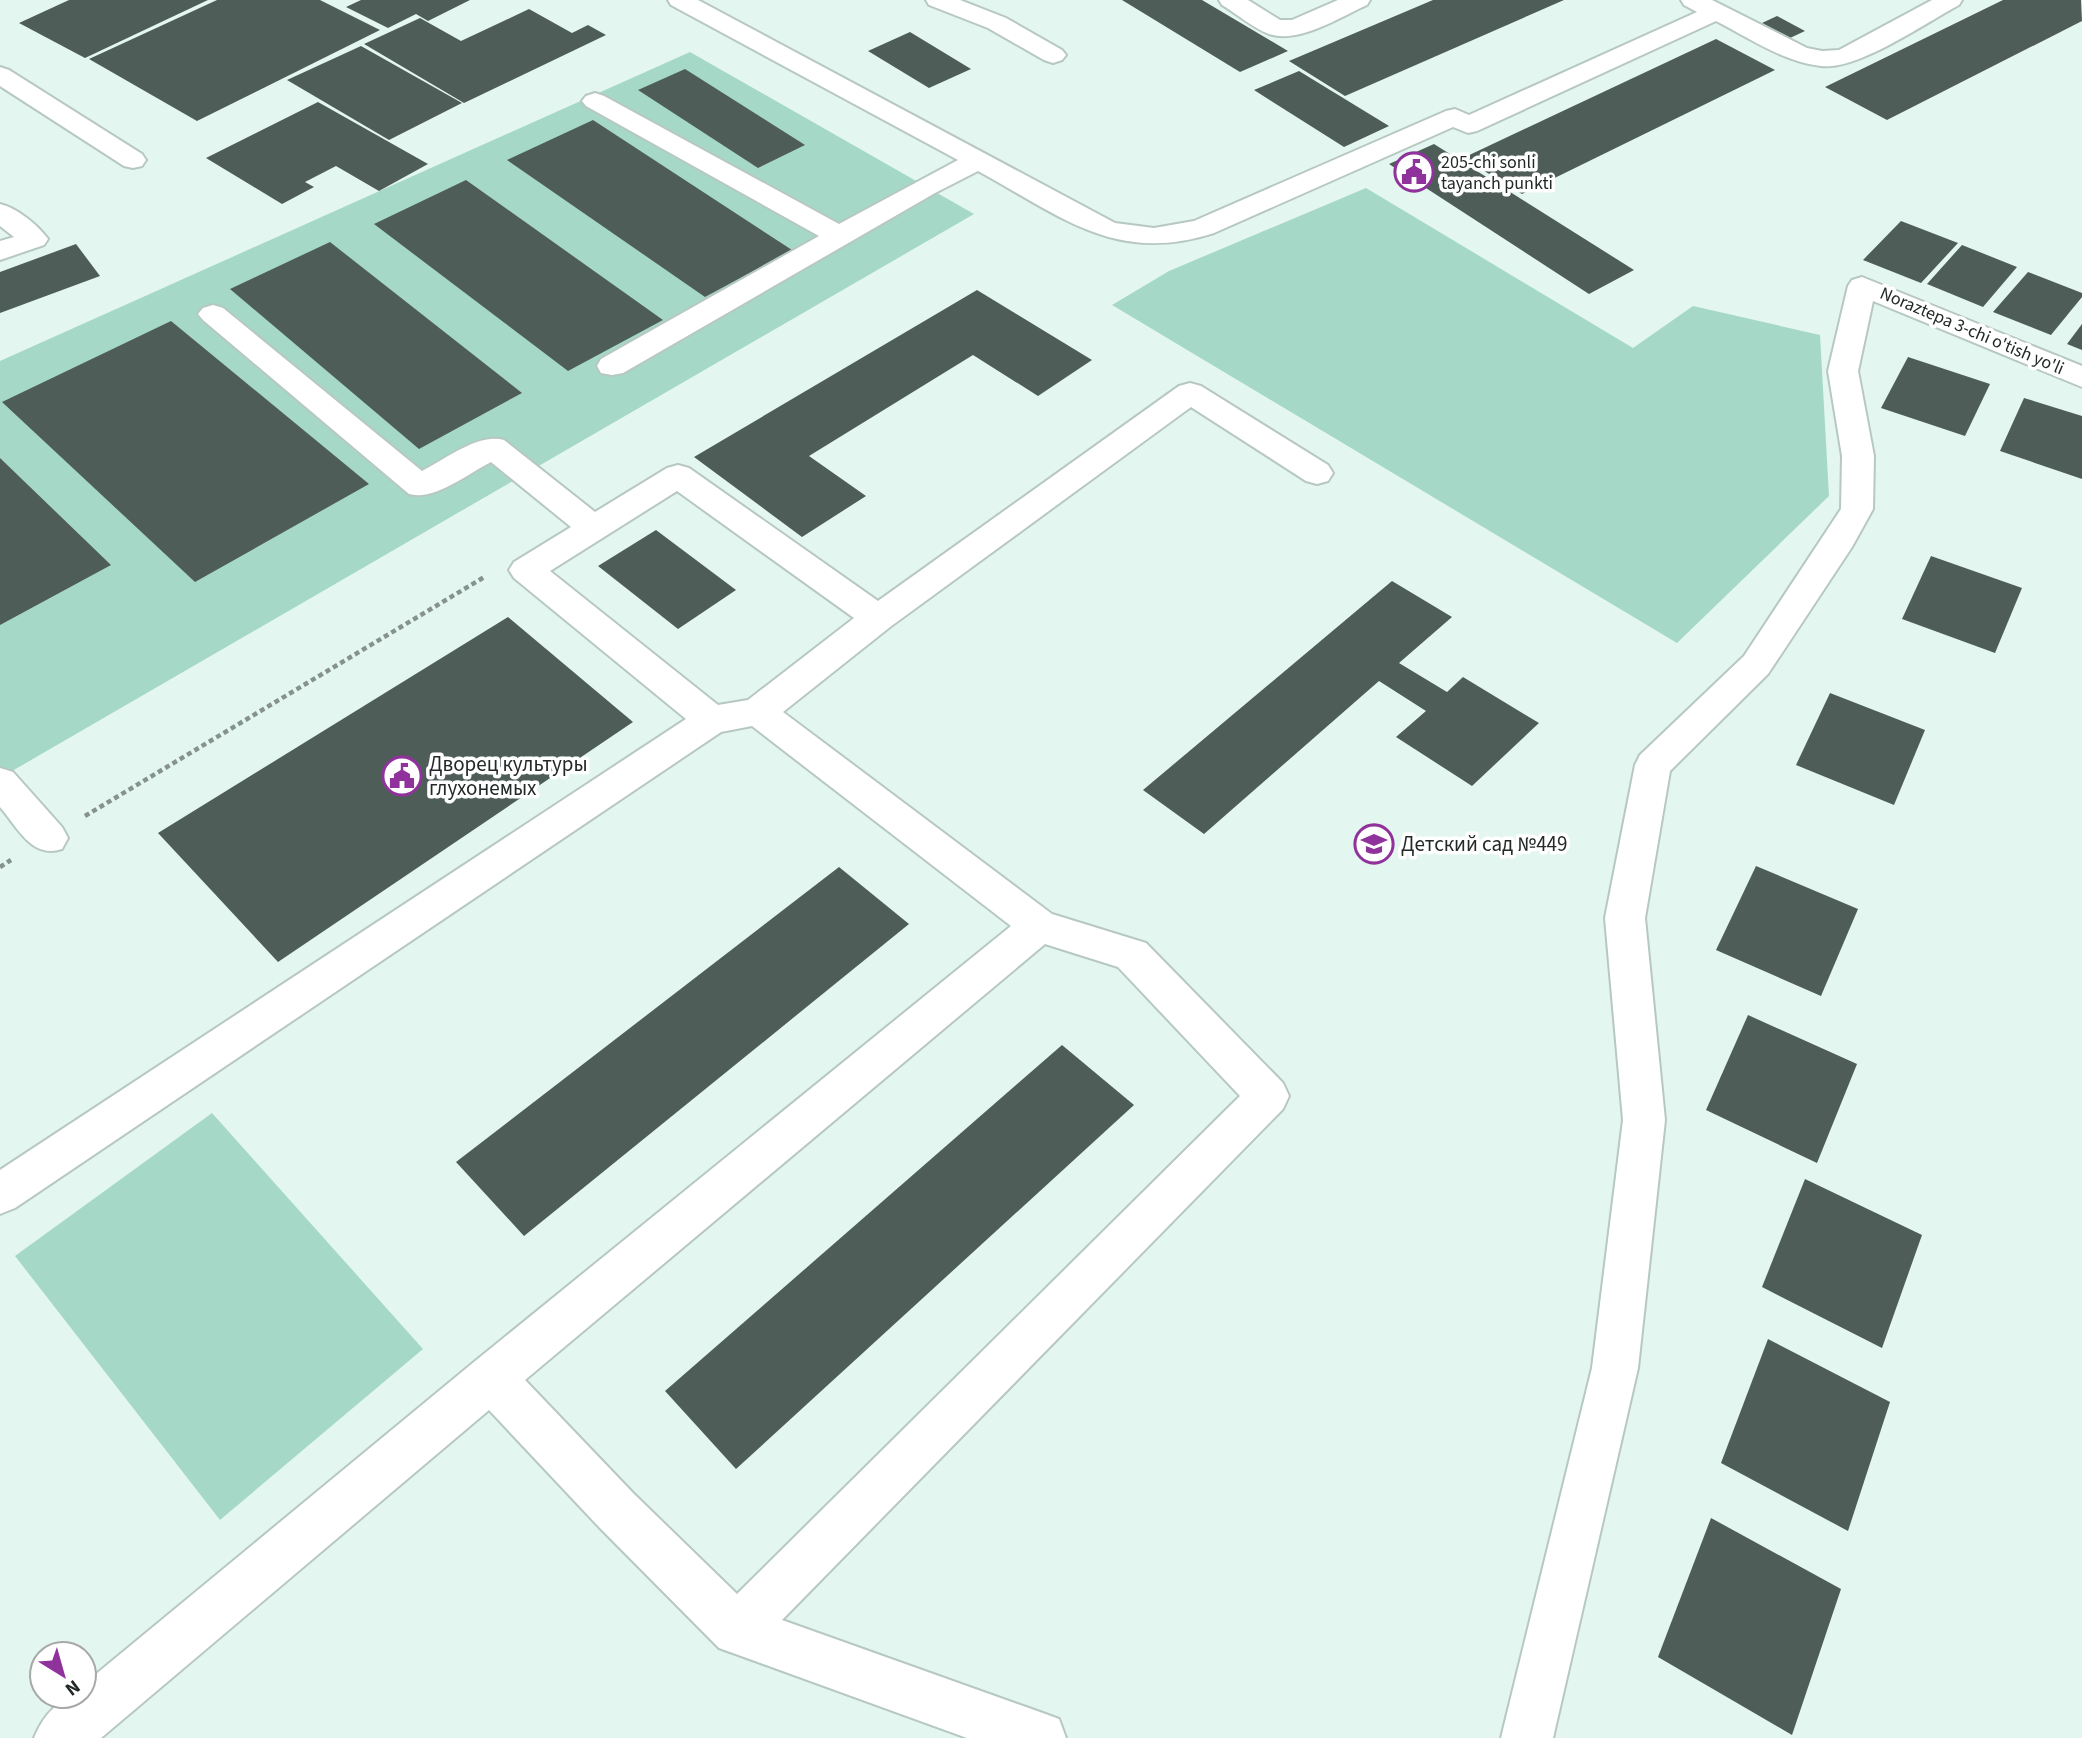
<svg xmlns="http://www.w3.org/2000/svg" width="2082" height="1738" font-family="'Source Sans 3',sans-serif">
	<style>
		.green { fill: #a6d8c8 }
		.building { fill: #4f5d58 }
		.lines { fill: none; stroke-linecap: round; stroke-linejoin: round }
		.minor-casing { stroke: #b7c8c2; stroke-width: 4 }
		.path { stroke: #85928e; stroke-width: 4.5; stroke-dasharray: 5 3.5; stroke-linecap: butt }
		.minor { fill: #fff; fill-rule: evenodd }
		.labels { text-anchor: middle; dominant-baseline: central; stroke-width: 7; stroke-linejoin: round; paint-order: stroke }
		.far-poi-label { font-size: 18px; fill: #222927; stroke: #fff; text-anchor: start }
		.far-street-label { font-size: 18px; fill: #222927; stroke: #fff }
		.poi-label { font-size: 21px; fill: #222927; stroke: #fff; text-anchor: start }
	</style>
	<rect width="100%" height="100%" fill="#e4f6f0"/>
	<g class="green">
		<path d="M690,52L974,214L0,778V361Z"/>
		<path d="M1366,188L1633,348L1693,306L1820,335L1829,496L1677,643L1112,305L1169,271Z"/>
		<path d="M212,1113L423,1349L220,1520L15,1256Z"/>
	</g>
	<g class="building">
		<path d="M69,0H208L85,58L19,23Z"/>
		<path d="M217,0H320L380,30L197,121L89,59Z"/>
		<path d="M361,0H470L428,21L416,14L388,28L346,7Z"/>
		<path d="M1122,0H1202L1288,51L1240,72Z"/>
		<path d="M1433,0H1564L1345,96L1289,61Z"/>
		<path d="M2003,0H2081L2082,21L1887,120L1825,87Z"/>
		<path d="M529,9L572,33L588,25L606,35L464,103L364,44L420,18L461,41Z"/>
		<path d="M1777,16L1805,31L1790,38L1762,23Z"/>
		<path d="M910,32L971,69L929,88L868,51Z"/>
		<path d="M1716,39L1775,70L1522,194L1463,158Z"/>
		<path d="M361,46L462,103L389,140L287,80Z"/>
		<path d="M685,69L805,145L758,168L638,90Z"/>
		<path d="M1299,71L1389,126L1344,147L1254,90Z"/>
		<path d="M318,102L428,164L379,191L336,166L305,182L314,187L282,204L206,158Z"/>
		<path d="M593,120L792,250L705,297L507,160Z"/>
		<path d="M1434,144L1634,270L1589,294L1389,164Z"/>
		<path d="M466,180L663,320L568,371L374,224Z"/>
		<path d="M1901,221L1958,243L1921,283L1863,260Z"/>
		<path d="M330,242L522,393L419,449L230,289Z"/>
		<path d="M76,244L100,276L0,313V272Z"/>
		<path d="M1962,245L2017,267L1983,307L1927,284Z"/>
		<path d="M2028,272L2082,293V297L2051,335L1993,312Z"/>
		<path d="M977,290L1092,360L1038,396L973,355L809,456L866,496L802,537L694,457Z"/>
		<path d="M171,321L369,484L195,582L2,402Z"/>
		<path d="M2082,324V350L2067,344Z"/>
		<path d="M1908,357L1990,384L1965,436L1881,408Z"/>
		<path d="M2024,398L2082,416V479L2000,451Z"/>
		<path d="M0,458L111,565L0,625Z"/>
		<path d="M656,530L736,590L678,629L598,566Z"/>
		<path d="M1931,556L2022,588L1995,653L1902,619Z"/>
		<path d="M1392,581L1452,617L1399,663L1447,692L1463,677L1539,723L1472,786L1396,737L1426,711L1379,681L1204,834L1143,790Z"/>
		<path d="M508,617L633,722L278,962L158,833Z"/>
		<path d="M1830,693L1925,730L1894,805L1796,765Z"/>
		<path d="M1756,866L1858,909L1821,996L1716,950Z"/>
		<path d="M839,867L909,924L524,1236L456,1162Z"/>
		<path d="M1748,1015L1857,1064L1817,1163L1706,1110Z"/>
		<path d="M1062,1045L1134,1105L736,1469L665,1391Z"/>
		<path d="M1805,1179L1922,1235L1882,1348L1762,1287Z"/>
		<path d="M1768,1339L1890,1402L1848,1531L1721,1463Z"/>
		<path d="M1711,1518L1841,1589L1792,1735L1658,1657Z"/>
	</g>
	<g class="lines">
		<g class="minor-casing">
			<g id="minor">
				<path d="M668,0H698L1115,223L1154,228L1194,221L1446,111L1455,109L1469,115L1697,12L1684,5L1681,0H1712L1807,48L1822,51L1839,50L1932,0H1962L1959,5C1925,23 1857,71 1821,66C1784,62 1749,38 1716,21L1477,131L1468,133L1453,127L1214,233C1115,265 1061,216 978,171L935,193L623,373L612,375L601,373L597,366L601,359L819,236L586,106L582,101L586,96L595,93L604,96L839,224L958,160L671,5Z"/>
				<path d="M926,0H960L1006,18L1062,50L1066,55L1062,60L1053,63L1044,60L988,28L929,5Z"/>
				<path d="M1219,0H1248L1280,20H1292L1338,0H1370L1367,5C1340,17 1299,44 1269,34C1253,28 1237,14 1222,5Z"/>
				<path d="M0,67L9,70L142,154L146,160L142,166L133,168L124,166L0,86Z"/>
				<path d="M0,204C17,208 38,225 48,239L44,245L0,260V241L14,237L0,226Z"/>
				<path d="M1862,277L2082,366V387L1873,301L1858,371L1874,456L1873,509L1852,547L1768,674L1670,771L1645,918L1665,1120L1638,1368L1553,1738H1501L1592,1368L1623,1120L1605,918L1635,765L1640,755L1744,656L1841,509L1842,456L1828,371L1848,286L1852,280Z"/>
				<path d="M213,305L223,308L422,471C446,459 478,433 504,440L595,512L667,468L678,465L689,468L878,601L1179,386L1190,383L1201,386L1328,465L1333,473L1328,481L1317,484L1306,481L1191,407L890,627L783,712L1052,914L1146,943L1283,1083L1289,1096L1283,1109L782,1620L1040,1712L1059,1719L1066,1738H967L719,1648L599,1527L489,1410L101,1738H34C43,1716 59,1696 84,1696V1684L474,1362L1011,926L752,726L721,732L15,1208L0,1214V1170L686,719L514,578L509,570L514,562L571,527L491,462C467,474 435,501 409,494L203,320L198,314L203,308ZM677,491L854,618L748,700L718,705L550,571ZM1045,944L1118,967L1240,1096L737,1594L633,1493L525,1380Z"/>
				<path d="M0,768L13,772L62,827L68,838L62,849C32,859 18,828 0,807Z"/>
			</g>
		</g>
		<g class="path">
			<path d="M85,816L486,576"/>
			<path d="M0,867L11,860"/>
		</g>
		<use href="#minor" class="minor"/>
	</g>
	<defs>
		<g id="civic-ring" transform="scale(2.0125)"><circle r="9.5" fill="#fff" stroke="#8f329b" stroke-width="1.5"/><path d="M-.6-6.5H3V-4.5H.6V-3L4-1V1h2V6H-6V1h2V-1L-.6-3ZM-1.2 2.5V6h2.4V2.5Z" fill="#8f329b"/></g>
		<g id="school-ring" transform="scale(2.0125)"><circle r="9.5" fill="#fff" stroke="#8f329b" stroke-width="1.5"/><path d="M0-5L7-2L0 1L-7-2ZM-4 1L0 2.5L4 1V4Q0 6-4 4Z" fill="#8f329b"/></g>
	</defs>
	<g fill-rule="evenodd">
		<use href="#civic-ring" x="1414" y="172"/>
		<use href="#civic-ring" x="402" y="776"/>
		<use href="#school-ring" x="1374" y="844"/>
	</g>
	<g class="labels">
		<g class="far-poi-label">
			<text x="1441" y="162">205-chi sonli<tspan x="1441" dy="21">tayanch punkti</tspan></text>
		</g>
		<g class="far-street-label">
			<text transform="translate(1972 331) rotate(23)">Noraztepa 3-chi o'tish yo'li</text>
		</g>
		<g class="poi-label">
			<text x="429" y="764">Дворец культуры<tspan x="429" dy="24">глухонемых</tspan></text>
			<text x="1401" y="844">Детский сад №449</text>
		</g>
	</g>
	<g transform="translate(63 1675) rotate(143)"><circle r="33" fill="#ffffff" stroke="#a7a9a9" stroke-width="2"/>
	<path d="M0-5L12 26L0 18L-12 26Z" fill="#8f329b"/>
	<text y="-10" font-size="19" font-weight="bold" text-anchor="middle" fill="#222927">N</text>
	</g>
</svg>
